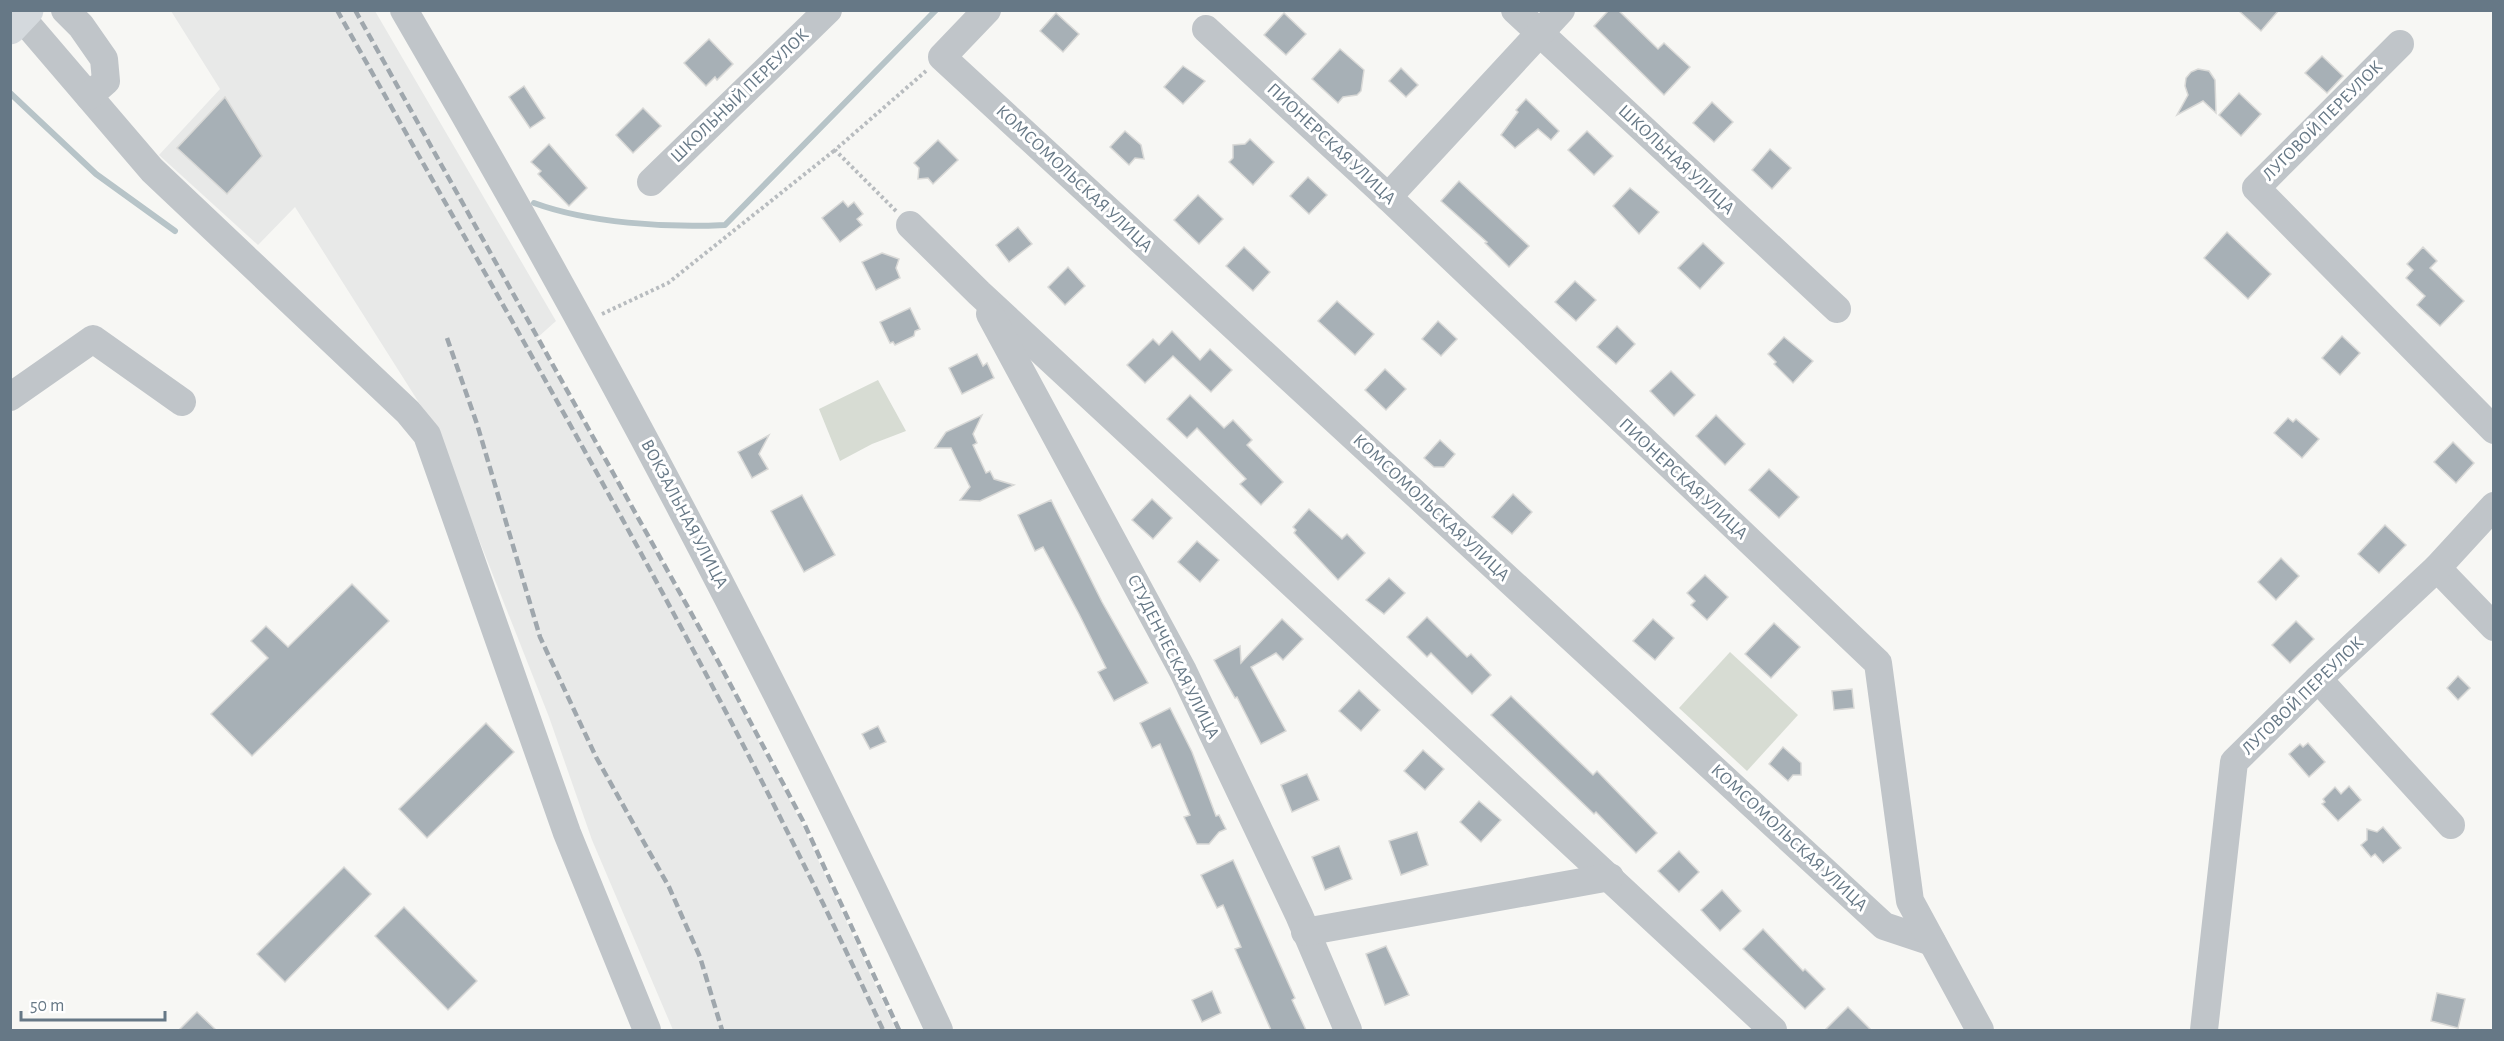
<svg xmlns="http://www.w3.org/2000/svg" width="2504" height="1041" font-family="'Alegreya Sans',sans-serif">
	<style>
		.built { fill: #e8e9e8 }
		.green { fill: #d7dcd3 }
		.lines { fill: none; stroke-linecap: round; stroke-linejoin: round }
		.stream { stroke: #b7c4c8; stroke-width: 6 }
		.building { fill: #a7b0b6; stroke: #d9d9d7; stroke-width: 1.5 }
		.path { stroke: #b8bcbf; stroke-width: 4; stroke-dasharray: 3 3; stroke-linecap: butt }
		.minor { stroke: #c0c5c9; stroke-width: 28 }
		.major { stroke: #d4d9dd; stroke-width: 33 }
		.rail { stroke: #9fa7ad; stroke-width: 4.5; stroke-dasharray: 9 4.5; stroke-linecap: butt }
		.labels { text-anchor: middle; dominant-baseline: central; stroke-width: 6; stroke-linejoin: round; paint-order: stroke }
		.street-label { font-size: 18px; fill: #667886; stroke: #fff }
	</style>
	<rect width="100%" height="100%" fill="#f7f7f4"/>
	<path class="built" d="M171,11H375L556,321L537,338L711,649L798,816L896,1030H673L592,840L549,717L435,428L295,207L258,245L159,155L220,89Z"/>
	<g class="green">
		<path d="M878,380L906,431L872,444L840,461L819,409Z"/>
		<path d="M1730,652L1798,715L1747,771L1679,708Z"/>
	</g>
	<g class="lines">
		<g class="stream">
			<path d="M10,93L96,174L175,231"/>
			<path d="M534,203C589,223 666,228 725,225L936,10"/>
		</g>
	</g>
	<g class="building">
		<path d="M1609,10H1618L1658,49L1664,43L1690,67L1664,95L1594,26Z"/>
		<path d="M2238,10H2279L2261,31Z"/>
		<path d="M1056,13L1079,34L1063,52L1040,31Z"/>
		<path d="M1284,13L1306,34L1286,55L1264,35Z"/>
		<path d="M709,39L733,64L717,80L715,77L706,86L684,63Z"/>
		<path d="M1340,49L1364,70L1361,91L1357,95L1343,97L1338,103L1312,79Z"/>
		<path d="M2322,56L2343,76L2327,93L2305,73Z"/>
		<path d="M1183,66L1205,81L1183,104L1164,87Z"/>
		<path d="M1401,68L1418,85L1406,97L1389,81Z"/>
		<path d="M2198,69L2209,71L2215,80L2216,113L2203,101L2177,115L2188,95L2185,86L2186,78L2191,72Z"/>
		<path d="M524,86L545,118L530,128L509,97Z"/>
		<path d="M2239,93L2261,114L2241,136L2219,115Z"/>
		<path d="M225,97L262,156L227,194L177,148Z"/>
		<path d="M1526,99L1559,131L1551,140L1538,129L1515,148L1501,135L1518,112L1516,110Z"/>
		<path d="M1712,102L1733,122L1714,142L1693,123Z"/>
		<path d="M643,108L661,126L633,153L616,135Z"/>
		<path d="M1125,131L1141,145L1144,159L1135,158L1129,165L1110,147Z"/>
		<path d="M1587,131L1613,156L1594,175L1568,150Z"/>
		<path d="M1250,139L1274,162L1253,185L1229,162L1233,158V145L1245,144Z"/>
		<path d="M938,140L958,160L933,184L928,178L918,179L919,168L914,163Z"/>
		<path d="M549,144L587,188L569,206L538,174L541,171L531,162Z"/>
		<path d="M1770,149L1791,168L1772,189L1752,170Z"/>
		<path d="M1308,177L1327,195L1309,214L1290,196Z"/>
		<path d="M1459,181L1529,246L1509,267L1485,243L1487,242L1441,201Z"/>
		<path d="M1630,188L1659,212L1639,234L1613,206Z"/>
		<path d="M1198,195L1223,219L1199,244L1174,220Z"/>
		<path d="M843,201L848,207L854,202L863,214L857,219L862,225L840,242L822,218Z"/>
		<path d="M1018,227L1032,244L1009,262L996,245Z"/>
		<path d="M2227,232L2271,274L2248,299L2204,258Z"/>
		<path d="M1703,243L1724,263L1700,289L1678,268Z"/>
		<path d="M1244,247L1270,272L1253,291L1226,266Z"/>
		<path d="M2423,247L2437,261L2430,268L2464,301L2440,326L2417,305L2425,296L2406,278L2413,270L2407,264Z"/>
		<path d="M882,253L899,259L896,268L900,278L876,290L862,262Z"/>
		<path d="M1068,267L1085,286L1065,305L1048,287Z"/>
		<path d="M1575,281L1596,300L1576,321L1555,302Z"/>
		<path d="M1337,301L1374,334L1355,355L1318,321Z"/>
		<path d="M910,308L920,329L915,331L914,336L895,345L893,342L890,343L880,322Z"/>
		<path d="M1438,321L1457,339L1441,356L1422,339Z"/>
		<path d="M1617,326L1635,344L1616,364L1597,347Z"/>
		<path d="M1172,331L1200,360L1210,349L1232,370L1211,392L1173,356L1145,383L1127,365L1153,339L1159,345Z"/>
		<path d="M2342,336L2360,353L2340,375L2322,358Z"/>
		<path d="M1784,337L1813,361L1793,383L1774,364L1776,362L1768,354Z"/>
		<path d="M977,354L983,366L987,363L994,378L962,394L949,368Z"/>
		<path d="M1385,369L1406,389L1386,410L1365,390Z"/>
		<path d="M1671,371L1695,395L1674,416L1650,391Z"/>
		<path d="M1190,395L1224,428L1233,420L1252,440L1247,445L1283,482L1261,505L1240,484L1246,479L1197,428L1187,438L1167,419Z"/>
		<path d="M982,415L973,434L977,443L973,445L986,473L990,471L994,479L1014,485L980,501L960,500L970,487L951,448H935L946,432Z"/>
		<path d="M1716,415L1745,444L1725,465L1696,436Z"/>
		<path d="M2288,418L2293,422L2296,419L2319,439L2302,458L2274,433Z"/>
		<path d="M769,435L759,454L768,469L752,478L738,452Z"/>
		<path d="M1440,440L1455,454L1444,467H1434L1424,458Z"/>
		<path d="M2453,442L2474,463L2456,483L2434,462Z"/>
		<path d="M1769,469L1799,497L1779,518L1749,490Z"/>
		<path d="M1513,494L1532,512L1512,534L1492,517Z"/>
		<path d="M802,495L835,555L804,572L771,511Z"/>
		<path d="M1152,499L1172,518L1153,539L1132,520Z"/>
		<path d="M1051,500L1102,602L1148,683L1114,701L1098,672L1106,668L1079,614L1043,547L1035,551L1018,515Z"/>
		<path d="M1309,509L1342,539L1347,534L1365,553L1338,580L1294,533L1296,530L1293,527Z"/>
		<path d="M2385,525L2406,545L2379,573L2358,554Z"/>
		<path d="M1197,541L1219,560L1200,582L1178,562Z"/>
		<path d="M2281,558L2299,576L2276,600L2258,582Z"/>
		<path d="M1705,575L1728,597L1707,620L1691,605L1695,601L1687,593Z"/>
		<path d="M1389,578L1405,593L1384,614L1366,600Z"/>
		<path d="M352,584L389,621L252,756L211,714L268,658L251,641L266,626L288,647Z"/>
		<path d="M1427,617L1467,657L1471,654L1491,675L1472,694L1431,653L1427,657L1407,637Z"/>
		<path d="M1282,619L1303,639L1283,660L1276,653L1251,667L1286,731L1261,744L1237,697L1235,698L1214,660L1240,646L1241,663Z"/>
		<path d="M1653,619L1674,638L1655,660L1633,641Z"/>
		<path d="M2296,621L2314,639L2290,663L2272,645Z"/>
		<path d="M1774,623L1800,647L1771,678L1745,654Z"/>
		<path d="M2458,676L2470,688L2458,700L2447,688Z"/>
		<path d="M1852,689L1854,708L1834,710L1832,691Z"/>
		<path d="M1359,690L1380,710L1361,731L1339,711Z"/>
		<path d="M1511,696L1593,775L1597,771L1657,833L1636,853L1596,812L1594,814L1491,715Z"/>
		<path d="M1170,708L1192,752L1216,816L1219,815L1226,829L1219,832L1209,844H1197L1184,817L1190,815L1160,744L1152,748L1140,723Z"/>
		<path d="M486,723L514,752L427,838L399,809Z"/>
		<path d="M878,726L886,742L870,749L862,734Z"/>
		<path d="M2308,743L2325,762L2309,777L2289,754L2300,744L2303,747Z"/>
		<path d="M1783,747L1801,763V775H1793L1788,781L1769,764Z"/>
		<path d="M1423,750L1444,769L1425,790L1404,771Z"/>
		<path d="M1307,774L1319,800L1292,812L1281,785Z"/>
		<path d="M2349,786L2361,800L2338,821L2322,804L2325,802L2323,799L2335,787L2341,794Z"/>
		<path d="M1479,801L1501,820L1481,842L1460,822Z"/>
		<path d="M2383,827L2401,848L2383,863L2375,854L2371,857L2361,845L2367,840V829L2377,832Z"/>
		<path d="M1417,832L1428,865L1401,875L1389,841Z"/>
		<path d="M1339,846L1352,879L1325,890L1312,857Z"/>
		<path d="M1679,851L1699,872L1679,892L1658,871Z"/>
		<path d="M1233,860L1295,998L1292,1000L1306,1030H1271L1235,949L1241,947L1223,905L1217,908L1201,875Z"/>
		<path d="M344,867L371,894L285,982L257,954Z"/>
		<path d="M1722,890L1741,911L1720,931L1701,910Z"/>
		<path d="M404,907L477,981L448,1010L375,936Z"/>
		<path d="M1763,929L1803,971L1805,969L1825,989L1805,1009L1743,949Z"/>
		<path d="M1386,946L1409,995L1385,1005L1366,954Z"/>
		<path d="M1212,991L1221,1013L1202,1022L1192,1000Z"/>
		<path d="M2437,993L2465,999L2458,1028L2431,1021Z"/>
		<path d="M1848,1007L1871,1030H1825Z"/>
		<path d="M197,1012L216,1030H179Z"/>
	</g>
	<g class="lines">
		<g class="path">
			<path d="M896,211L835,150L926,71"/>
			<path d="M602,314L668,283L835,150"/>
		</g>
		<g class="minor">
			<path d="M15,10L152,170L408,412L427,435L567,833L647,1030"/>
			<path d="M65,10L81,26L104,59L106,81L89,96"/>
			<path d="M404,10C598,342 778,681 939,1030"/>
			<path d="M987,10L942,57L1884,926L1932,942"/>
			<path d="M1515,10L1837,309"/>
			<path d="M1206,29L1388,197L1878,663L1910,901L1980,1030"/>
			<path d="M2400,44L2256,188L2494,430"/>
			<path d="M651,182L828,10"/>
			<path d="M1388,197L1561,10"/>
			<path d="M910,225L979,293L1773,1030"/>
			<path d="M990,314L1183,671L1299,915L1348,1030"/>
			<path d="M10,397L93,339L182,402"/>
			<path d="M2437,568L2494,627"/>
			<path d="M2318,679L2451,825"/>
			<path d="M1305,932L1610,877"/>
			<path d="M2204,1030L2234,762L2318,679L2437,568L2494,506"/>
		</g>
		<path class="major" d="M10,28L27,10"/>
		<g class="rail">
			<path d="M337,10C525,347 722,680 883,1030"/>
			<path d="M355,10L719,663L803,821L899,1030"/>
			<path d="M447,338L477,424L540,637L596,757L669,887L700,957L722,1030"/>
		</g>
	</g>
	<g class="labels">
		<g class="street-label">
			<text transform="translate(740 96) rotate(-44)">ШКОЛЬНЫЙ ПЕРЕУЛОК</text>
			<text transform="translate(2323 121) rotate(-45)">ЛУГОВОЙ ПЕРЕУЛОК</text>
			<text transform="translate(1331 144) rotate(43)">ПИОНЕРСКАЯ УЛИЦА</text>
			<text transform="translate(1676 160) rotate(43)">ШКОЛЬНАЯ УЛИЦА</text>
			<text transform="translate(1074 179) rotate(43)">КОМСОМОЛЬСКАЯ УЛИЦА</text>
			<text transform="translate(1683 479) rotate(43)">ПИОНЕРСКАЯ УЛИЦА</text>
			<text transform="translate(1431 508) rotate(43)">КОМСОМОЛЬСКАЯ УЛИЦА</text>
			<text transform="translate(684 514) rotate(62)">ВОКЗАЛЬНАЯ УЛИЦА</text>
			<text transform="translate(1173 657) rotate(63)">СТУДЕНЧЕСКАЯ УЛИЦА</text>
			<text transform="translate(2303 696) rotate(-44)">ЛУГОВОЙ ПЕРЕУЛОК</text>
			<text transform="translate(1789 838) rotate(43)">КОМСОМОЛЬСКАЯ УЛИЦА</text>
		</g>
	</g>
	<rect width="2504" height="1041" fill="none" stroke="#667886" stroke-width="24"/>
	<path d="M21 1011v9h144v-9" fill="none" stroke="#667886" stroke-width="3"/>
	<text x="30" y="1011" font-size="18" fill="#667886" stroke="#ffffff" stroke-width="4.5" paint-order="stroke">50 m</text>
</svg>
